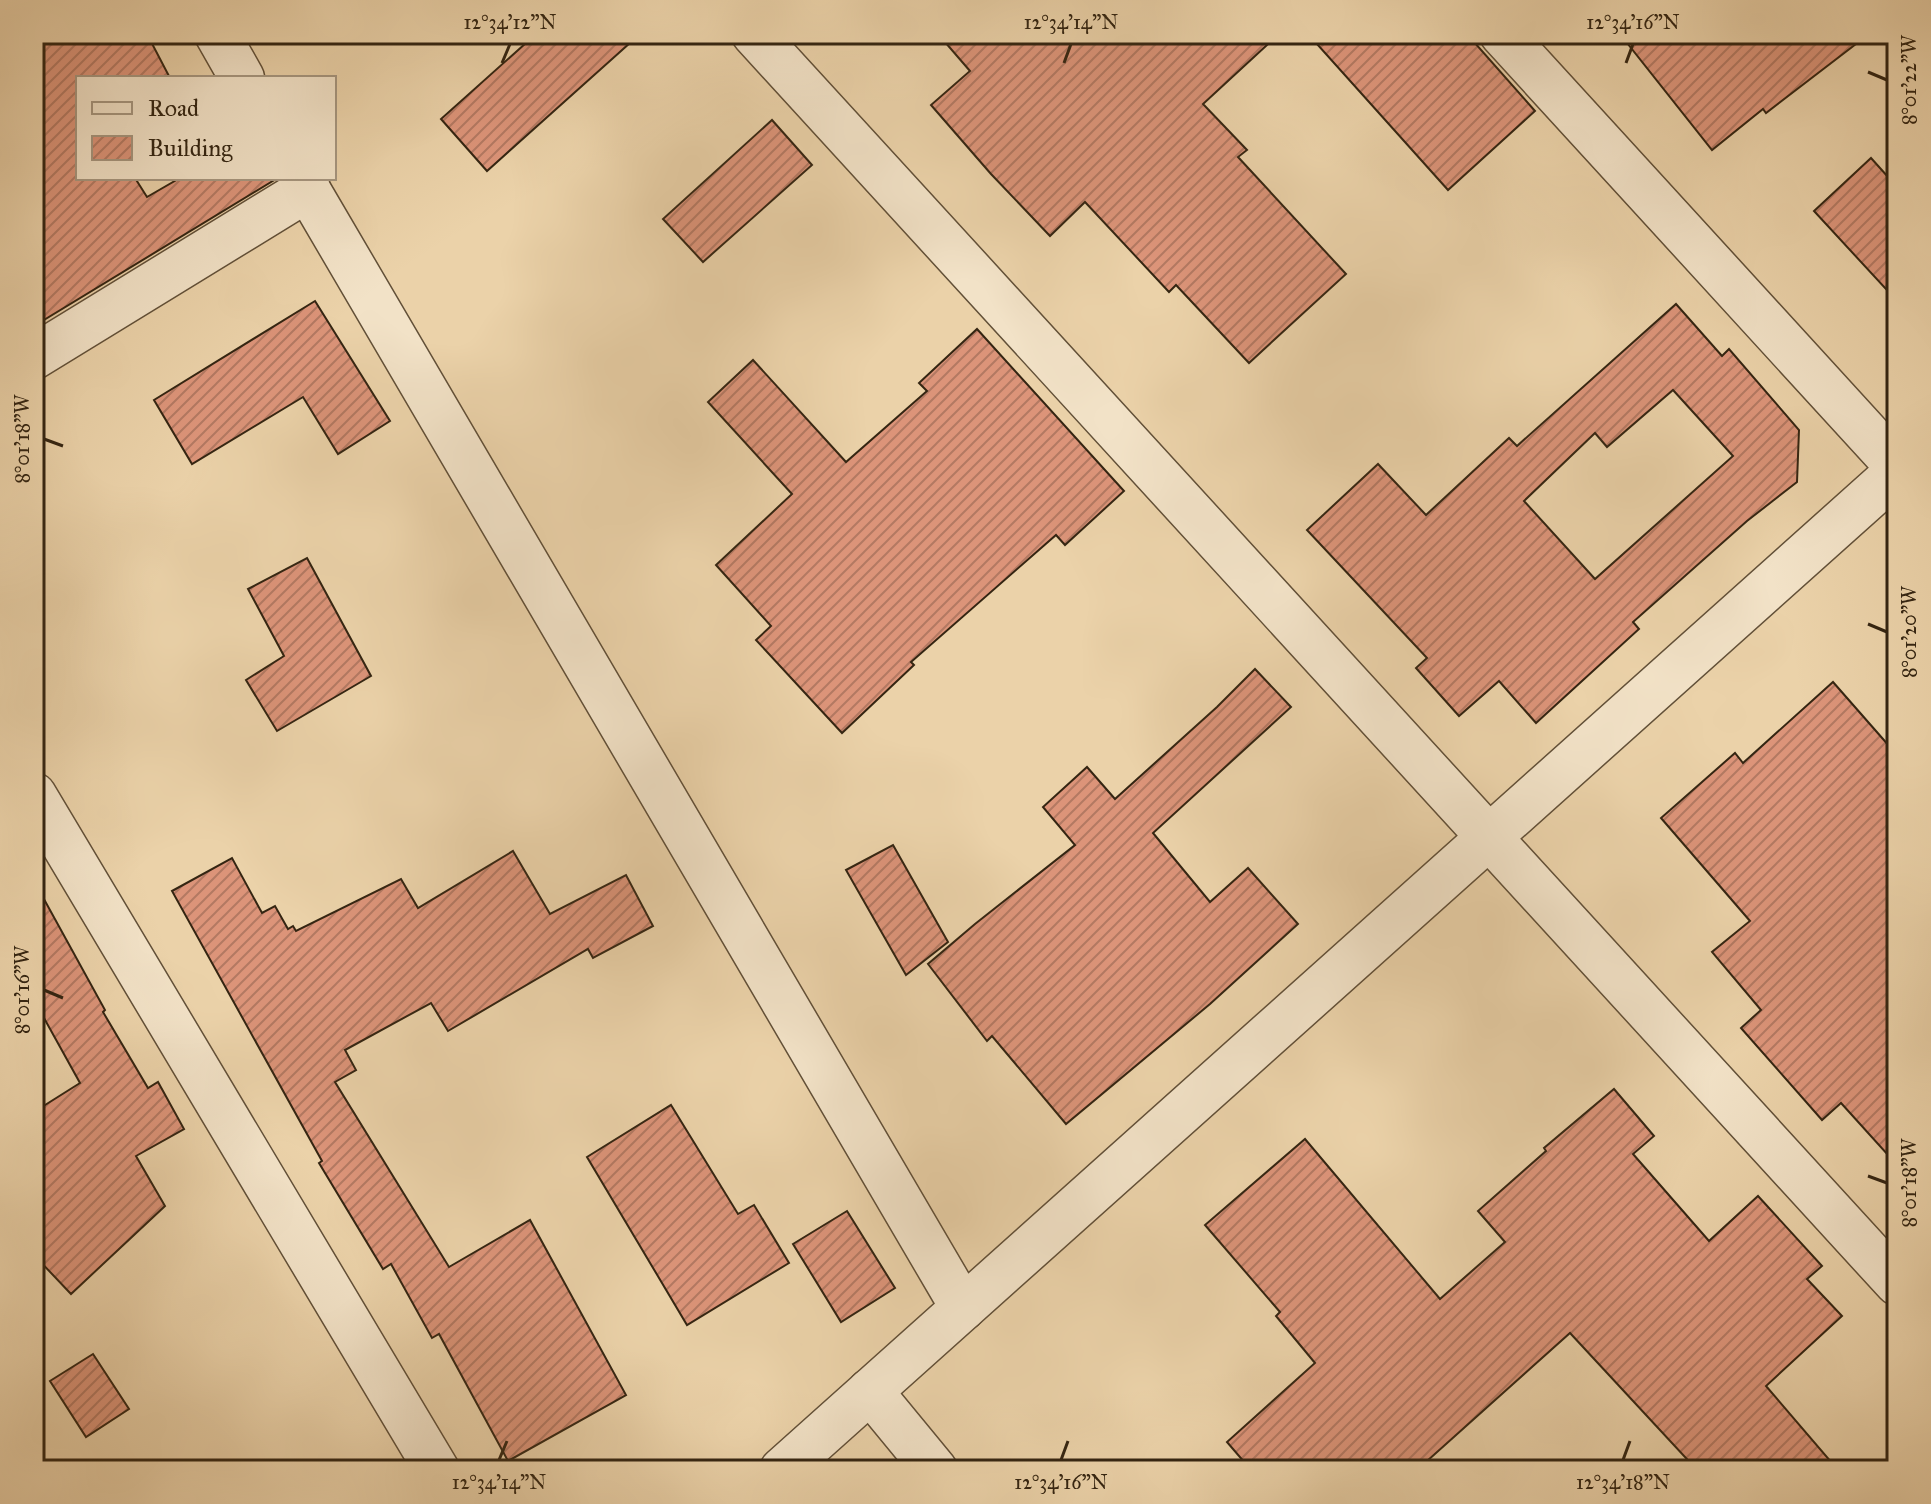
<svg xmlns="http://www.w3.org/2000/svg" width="1931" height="1504" font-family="'IM FELL Great Primer',serif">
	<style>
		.building { fill: url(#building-hatch); stroke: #342512; stroke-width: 2; fill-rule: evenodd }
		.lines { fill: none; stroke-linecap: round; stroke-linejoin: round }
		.minor-casing { stroke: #625038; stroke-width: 47 }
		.minor { stroke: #f2e2c7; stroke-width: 44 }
		.ticks { fill: none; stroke: #342512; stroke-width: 3 }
		.neatline { fill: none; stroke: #342512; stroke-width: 3 }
		.ticks-label { font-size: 20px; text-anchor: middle; fill: #342512 }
	</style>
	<defs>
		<pattern id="building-hatch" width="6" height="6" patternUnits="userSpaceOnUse" patternTransform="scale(2)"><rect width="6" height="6" fill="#dc9479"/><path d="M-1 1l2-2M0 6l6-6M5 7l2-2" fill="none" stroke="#b37962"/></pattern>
	</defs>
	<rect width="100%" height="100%" fill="#ebd2a9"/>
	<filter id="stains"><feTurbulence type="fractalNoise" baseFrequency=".0025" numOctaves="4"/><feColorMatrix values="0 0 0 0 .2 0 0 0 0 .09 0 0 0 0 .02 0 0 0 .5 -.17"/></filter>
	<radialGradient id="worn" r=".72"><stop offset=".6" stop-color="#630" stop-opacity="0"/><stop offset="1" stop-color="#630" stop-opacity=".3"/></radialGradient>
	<g class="building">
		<path d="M34,34H147L170,78H78V178H135L147,197L180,178L276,179L34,326Z"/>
		<path d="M536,34H640L487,171L441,119Z"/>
		<path d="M938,34H1279L1203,104L1247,150L1238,157L1346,274L1249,363L1176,285L1169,292L1085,202L1050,236L991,174L931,105L970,71Z"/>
		<path d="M1308,34H1467L1535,111L1448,190Z"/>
		<path d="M1620,34H1869L1766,113L1763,109L1712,150Z"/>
		<path d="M772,120L812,165L703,262L663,219Z"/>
		<path d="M1871,158L1897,187V301L1814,211Z"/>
		<path d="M315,301L390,421L338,454L303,397L192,464L154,400Z"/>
		<path d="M1676,304L1722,356L1729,349L1799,430L1797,482L1747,521L1633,622L1639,629L1536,723L1499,681L1459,716L1416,668L1427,658L1307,530L1378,464L1426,515L1509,438L1517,446ZM1673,390L1733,456L1595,579L1524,501L1595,433L1607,447Z"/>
		<path d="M977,329L1124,491L1065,545L1056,535L911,662L914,665L842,733L756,640L771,626L716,565L792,494L708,402L753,360L846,462L927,391L919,383Z"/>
		<path d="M307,558L371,676L277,731L246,680L284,656L248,589Z"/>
		<path d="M1255,669L1291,707L1153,833L1210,902L1248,868L1298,924L1210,1004L1066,1124L992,1036L987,1041L928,964L975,924L1075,845L1043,807L1087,767L1115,799L1217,707Z"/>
		<path d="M1833,682L1897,755V1165L1841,1103L1822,1120L1741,1028L1761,1010L1712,952L1750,921L1661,818L1735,753L1743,763Z"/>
		<path d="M893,845L948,942L906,975L846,870Z"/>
		<path d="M513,851L550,914L626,875L653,926L593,958L588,949L448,1031L431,1003L345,1050L356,1070L335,1082L449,1267L530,1220L626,1395L508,1461L439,1334L432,1338L391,1264L383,1269L319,1163L322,1161L172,891L232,858L262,913L275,906L288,929L293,926L296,931L401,879L418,908Z"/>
		<path d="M34,881L105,1010L103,1012L148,1088L158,1082L184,1129L136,1156L165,1206L71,1294L34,1255V1112L80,1083L34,1000Z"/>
		<path d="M1614,1089L1654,1136L1633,1154L1709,1241L1758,1196L1822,1266L1807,1279L1842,1316L1766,1386L1838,1470H1697L1570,1333L1417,1470H1251L1227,1442L1315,1363L1276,1316L1280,1312L1205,1225L1305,1139L1440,1299L1505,1242L1478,1211L1546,1151L1544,1148Z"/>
		<path d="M671,1105L738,1214L754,1205L789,1263L687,1325L587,1157Z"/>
		<path d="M847,1211L895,1288L841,1322L793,1244Z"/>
		<path d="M93,1354L129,1409L86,1437L50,1381Z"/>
	</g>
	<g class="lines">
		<g class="minor-casing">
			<g id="minor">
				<path d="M217,34L242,78"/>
				<path d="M754,34L1897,1283"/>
				<path d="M1502,34L1897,466"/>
				<path d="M301,178L963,1308"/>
				<path d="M34,357L308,189"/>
				<path d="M34,795L437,1470"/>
				<path d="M870,1391L935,1470"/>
				<path d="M782,1470L1897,472"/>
			</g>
		</g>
		<use href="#minor" class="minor"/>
	</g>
	<path class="ticks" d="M502,63L510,44M1064,63L1071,44M1626,63L1633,44M1868,72L1887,80M44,439L63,446M1868,624L1887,632M44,990L63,998M1868,1176L1887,1183M499,1460L507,1441M1061,1460L1068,1441M1623,1460L1630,1441"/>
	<rect width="1931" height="1504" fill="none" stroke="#ebd2a9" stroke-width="88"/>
	<rect x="76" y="76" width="260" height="104" fill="#f2e2c7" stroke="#a6967f" stroke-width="2"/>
	<rect x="92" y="102" width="40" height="12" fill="#f2e2c7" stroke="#a6967f" stroke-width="2"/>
	<text x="148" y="116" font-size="24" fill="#342512">Road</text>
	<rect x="92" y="136" width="40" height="24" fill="url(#building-hatch)" stroke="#a6967f" stroke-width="2"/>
	<text x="148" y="156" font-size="24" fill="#342512">Building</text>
	<rect x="44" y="44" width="1843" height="1416" class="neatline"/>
	<g class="ticks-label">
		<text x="510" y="29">12°34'12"N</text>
		<text x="1071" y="29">12°34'14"N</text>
		<text x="1633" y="29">12°34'16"N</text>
		<text transform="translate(1909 80) rotate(-90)" y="7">8°01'22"W</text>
		<text transform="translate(22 439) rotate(-90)" y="7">8°01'18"W</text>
		<text transform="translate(1909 632) rotate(-90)" y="7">8°01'20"W</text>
		<text transform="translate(22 990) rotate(-90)" y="7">8°01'16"W</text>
		<text transform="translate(1909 1183) rotate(-90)" y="7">8°01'18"W</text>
		<text x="499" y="1489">12°34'14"N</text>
		<text x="1061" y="1489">12°34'16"N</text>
		<text x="1623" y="1489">12°34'18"N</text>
	</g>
	<rect width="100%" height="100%" filter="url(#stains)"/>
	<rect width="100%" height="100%" fill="url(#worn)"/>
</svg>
